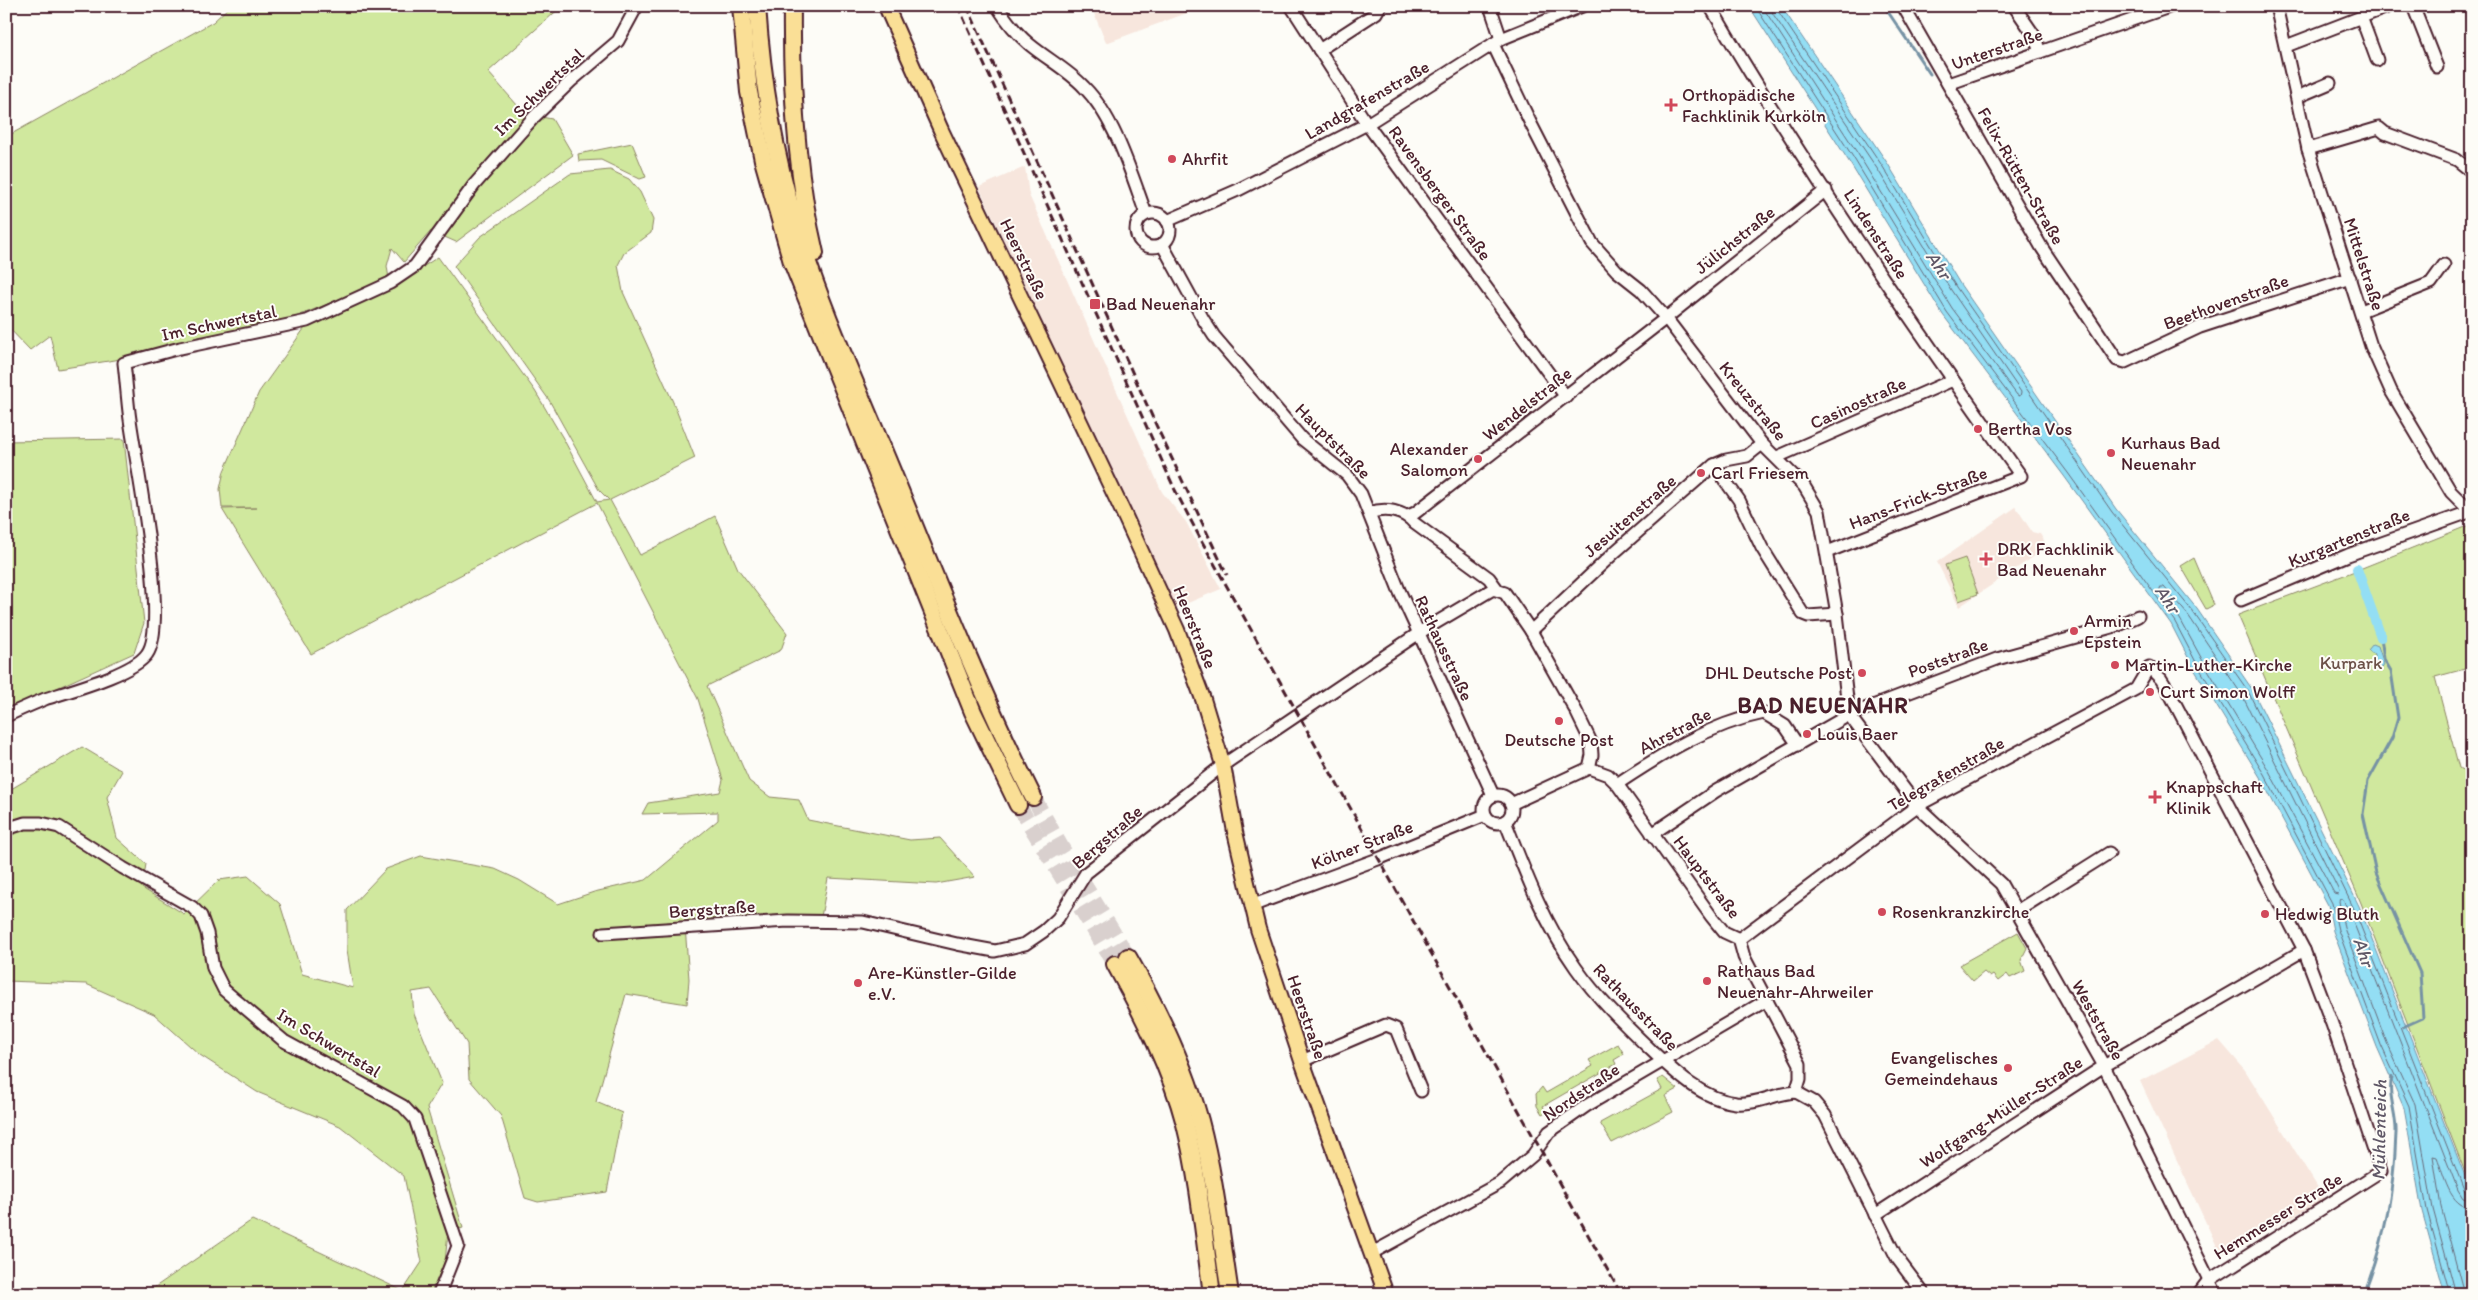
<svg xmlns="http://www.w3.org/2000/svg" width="2478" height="1300" font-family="Itim,sans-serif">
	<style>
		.built { fill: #f7e6dd }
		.green { fill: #d0e89e; stroke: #8d8464 }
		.water { fill: #93def4; stroke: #7692a4 }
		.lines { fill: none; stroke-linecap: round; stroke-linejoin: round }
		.shore { stroke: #676b7b; stroke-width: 1 }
		.stream { stroke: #7692a4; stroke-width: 3 }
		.canal { stroke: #93def4; stroke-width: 10 }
		.highway-tunnel { stroke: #d9d0ce; stroke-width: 16; stroke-dasharray: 16 8; stroke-linecap: butt }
		.minor-casing { stroke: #4a1f2b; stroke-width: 15 }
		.major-casing { stroke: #4a1f2b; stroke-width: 18 }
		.highway-casing { stroke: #4a1f2b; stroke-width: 20 }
		.minor { stroke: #fdfcf7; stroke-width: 11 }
		.major { stroke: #fadf96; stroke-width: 14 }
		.highway { stroke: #fadf96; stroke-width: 16 }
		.rail { stroke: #4a1f2b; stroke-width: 3; stroke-dasharray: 8 4; stroke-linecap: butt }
		.poi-dot { fill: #d1495b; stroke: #fdfcf7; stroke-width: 2 }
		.labels { text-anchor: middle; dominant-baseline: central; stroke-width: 4; stroke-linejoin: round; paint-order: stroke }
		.street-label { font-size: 18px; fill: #4a1f2b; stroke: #fdfcf7 }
		.poi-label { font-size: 18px; fill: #4a1f2b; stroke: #fdfcf7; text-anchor: start }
		.park-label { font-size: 18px; fill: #6c5148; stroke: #fdfcf7 }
		.water-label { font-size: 19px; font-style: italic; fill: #605867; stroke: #fdfcf7 }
		.district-label { font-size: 22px; font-weight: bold; letter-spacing: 1px; fill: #4a1f2b; stroke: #fdfcf7 }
	</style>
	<rect width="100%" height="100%" fill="#fdfcf7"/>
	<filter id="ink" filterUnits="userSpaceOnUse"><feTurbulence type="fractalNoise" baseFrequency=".02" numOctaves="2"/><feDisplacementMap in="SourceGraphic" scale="10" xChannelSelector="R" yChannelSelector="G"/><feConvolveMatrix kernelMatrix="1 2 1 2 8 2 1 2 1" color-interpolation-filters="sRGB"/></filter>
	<g filter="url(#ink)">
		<g class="built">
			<path d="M1091,6H1206L1106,43Z"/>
			<path d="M1025,167L1029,195L1162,492L1186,522L1221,589L1176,608L979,187Z"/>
			<path d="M2016,507L2032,532L2040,534L2048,547L1959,607L1937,562Z"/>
			<path d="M2219,1040L2245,1070L2325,1199L2221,1255L2140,1081Z"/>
		</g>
		<g class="green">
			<path d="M230,6H562L488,72L525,114L552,119L573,155L456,242L431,231L404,262L392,248L387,266L389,279L293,318L115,360L58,369L50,335L30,350L6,325V297L12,290L6,279V137L213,22Z"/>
			<path d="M632,143L646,177L640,179L601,160L579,161L578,154Z"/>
			<path d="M610,170L629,179L640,192L653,220L651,233L624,253L618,265L623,292L673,402L695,458L610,500L640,555L715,516L738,569L787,633L781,650L707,686L749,781L770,797L799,800L808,820L910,840L940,838L975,877L936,884L828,878L821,917L685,926L689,979L687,1004L626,994L596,1102L622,1113L607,1192L538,1202L525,1198L501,1116L469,1079L467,1044L431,989L412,992L414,1014L442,1083L427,1108L463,1228L448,1232L445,1262L430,1294H145L252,1220L403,1291L422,1262L404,1176L340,1126L257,1092L200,1055L154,1014L86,984L6,981V792L82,747L122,771L107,797L117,838L146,864L142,888L184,914L219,880L248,876L280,904L302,974L353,988L347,950V910L386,869L421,856L495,869L519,880L558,904L594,892L646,880L718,820V812L642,814L648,803L720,792L723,780L698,699L597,503L311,654L222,509L257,508H222L220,489L224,471L259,392L304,329L385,291L438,257L535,391L564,440L597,502L609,500L599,490L549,400L454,266L480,237L570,174Z"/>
			<path d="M124,439L144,623L134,653L6,711V441Z"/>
			<path d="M2472,524V667L2435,677L2459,768L2472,776V1178L2468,1180L2361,903L2238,615L2347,574Z"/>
			<path d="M1965,558L1978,594L1959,601L1945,565Z"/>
			<path d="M2194,558L2214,605L2206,609L2181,566Z"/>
			<path d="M2018,932L2027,948L2021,960L2025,971L2010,978L2007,974L1998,981L1993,975L1990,977L1984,972L1973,981L1959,965Z"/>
			<path d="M1618,1044L1624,1054L1614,1060L1616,1064L1543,1106L1546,1112L1542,1114L1537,1106L1536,1094L1542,1087L1546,1093L1593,1066L1589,1060Z"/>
			<path d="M1663,1077L1678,1089L1665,1096L1673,1112L1612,1143L1600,1123L1662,1089L1657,1080Z"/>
		</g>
		<g class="water">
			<path d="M1749,6H1781L1888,164L1960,284L2116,509L2197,609L2252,689L2359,906L2472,1194V1294H2445L2422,1211L2404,1108L2377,1047L2333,931L2328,905L2260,777L2194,669L2171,624L2064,476L1943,315L1848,160Z"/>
			<path d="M2373,644L2378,646L2384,664L2380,671L2373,668L2374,655L2368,650Z"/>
		</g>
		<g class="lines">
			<g class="shore">
				<path d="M1755,6L1853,157L1947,312L2068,473L2175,622L2198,666L2264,774L2332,903L2338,930L2381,1045L2409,1106L2427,1210L2450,1294"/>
				<path d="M1762,6L1858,154L1952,308L2017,395L2020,396L2021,392L1951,290L1878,170L1773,14L1771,6"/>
				<path d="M1778,6V11L1883,167L1956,287L2112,512L2193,612L2248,691L2354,909L2463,1187L2466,1193L2472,1194"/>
				<path d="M2161,587H2164L2188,615L2242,695L2339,891L2338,894L2334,893L2269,771L2204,663L2180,619L2160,590Z"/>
				<path d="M2456,1294L2433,1209L2415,1104L2387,1043L2344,928L2339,901L2340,899L2343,900L2349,911L2458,1190L2463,1198L2472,1200"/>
				<path d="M2464,1294L2441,1207L2433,1156L2437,1157C2444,1175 2449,1207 2472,1208"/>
			</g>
			<g class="stream">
				<path d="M1884,6L1930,74"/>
				<path d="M2381,637L2384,659L2391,671L2398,718L2392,738L2368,781L2363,814L2376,873L2420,973L2423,1018L2403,1027"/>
				<path d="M2364,1294C2385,1240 2394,1191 2396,1133C2397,1114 2387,1095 2392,1077"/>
			</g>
			<path class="canal" d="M2357,569L2381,637"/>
			<g class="highway-tunnel">
				<path d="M1033,797L1061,847L1128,957"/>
				<path d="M1018,805L1115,964"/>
			</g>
			<g class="minor-casing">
				<g id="minor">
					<path d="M997,6C1006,20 1016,33 1029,44C1047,59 1068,70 1084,87C1115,118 1131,173 1146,214"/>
					<path d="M1291,6L1367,124L1566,397"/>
					<path d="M1490,6L1501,39"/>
					<path d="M1710,6C1805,168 1912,323 2021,476L1827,552"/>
					<path d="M1903,6L2042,248L2117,360L2125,362L2200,327L2350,278"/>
					<path d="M2014,6L2034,35L2040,52"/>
					<path d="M2276,6L2308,149L2371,346L2391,391L2451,492L2464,505L2472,507"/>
					<path d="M2413,6L2437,67"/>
					<path d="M2361,17L2377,60"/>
					<path d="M1493,44L1531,124L1592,243L1617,271L1641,290L1666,318L1762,444L1804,486L1819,511L1837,614L1849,715L1917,806L2001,884L2104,1066L2216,1294"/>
					<path d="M2286,46L2390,6"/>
					<path d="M1319,50L1376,13L1380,6"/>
					<path d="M1948,84L2172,6"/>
					<path d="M2297,97L2330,83"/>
					<path d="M2308,149L2379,128L2385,133L2457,160L2472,172"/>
					<circle cx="1153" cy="230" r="17"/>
					<path d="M1167,221L1238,190L1367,124L1501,39L1582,6"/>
					<path d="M1162,244L1203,319L1214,336L1302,439L1347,475L1361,494L1399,590L1493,795"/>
					<path d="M2361,311L2431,283L2444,265"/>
					<path d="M1777,457L1953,380"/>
					<path d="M1714,465L1739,500L1762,548L1803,614L1808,616L1837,614"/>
					<path d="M1370,513C1385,507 1404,511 1414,523L1489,578L1497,589"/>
					<path d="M1408,516L1415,513L1666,318L1826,190"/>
					<path d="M2241,600L2348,555L2472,511"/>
					<path d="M1531,631L1616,551L1714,465L1726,460L1747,456L1762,444"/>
					<path d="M6,716C19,710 32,704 45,699C69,691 133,674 147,654C170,623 134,456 129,412C127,395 126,379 124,363L180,348L307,321L390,283L415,266L474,185L534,117L571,81L618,41L637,6"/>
					<path d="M1589,768L1608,775L1617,784L1711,916L1724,932L1739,939L1744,957L1800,1064V1079L1796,1092"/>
					<path d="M1617,784C1662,754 1710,724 1764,713L1785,726L1798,745"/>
					<circle cx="1498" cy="809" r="14"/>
					<path d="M1511,804L1589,768"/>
					<path d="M1505,821C1525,872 1544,923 1576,968C1597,998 1624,1024 1650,1049C1674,1072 1702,1099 1736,1103C1757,1105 1776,1093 1796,1092"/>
					<path d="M6,829L25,823H41L59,827L123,868L192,907L201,916L207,933L213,968L224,990L284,1041L403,1106L415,1119L458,1246L439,1294"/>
					<path d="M1652,834L1716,791L1849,715L1997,659L2119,625L2138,616"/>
					<path d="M1251,906L1378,859L1485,815"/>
					<path d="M2017,911L2109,853"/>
					<path d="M603,933L788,921L863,922L957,944L995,951L1025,944L1044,931L1058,918L1086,873L1223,765L1422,631L1493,589L1505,593L1531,631L1576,711L1591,742L1592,755L1589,768"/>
					<path d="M1739,939L1917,806L2136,689L2149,667L2161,679L2168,690L2304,950L2332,1024L2381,1171L2208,1281L2198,1294"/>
					<path d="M1302,1061L1386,1025L1396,1029L1421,1091"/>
					<path d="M1796,1092L1814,1102L1825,1115L1897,1258L1924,1294"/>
					<path d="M1875,1215L2104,1066L2304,950"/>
					<path d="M1372,1253L1500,1183L1533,1155L1549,1132L1586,1106L1767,1000"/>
				</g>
			</g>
			<g class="major-casing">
				<path id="major" d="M886,6L941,130L1123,512L1177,630L1203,699L1223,765L1235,832L1258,929L1302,1061L1386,1294"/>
			</g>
			<g class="highway-casing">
				<g id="highway">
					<path d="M741,6L749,92L763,160L792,262L973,712L1018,805"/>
					<path d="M757,6C762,80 774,152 795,223C822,312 862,397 897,483C940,589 982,695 1033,797"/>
					<path d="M792,6C791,88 796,173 815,253"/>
					<path d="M1128,957C1158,1009 1184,1063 1200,1121C1215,1178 1221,1236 1230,1294"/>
					<path d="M1115,964C1143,1015 1170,1067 1185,1124C1199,1180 1204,1237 1212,1294"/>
				</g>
			</g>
			<use href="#minor" class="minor"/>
			<use href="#major" class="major"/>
			<use href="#highway" class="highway"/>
			<g class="rail">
				<path d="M958,6L1175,490L1200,538L1621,1294"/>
				<path d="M967,6L1156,425L1227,575"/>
			</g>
		</g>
	</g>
	<g class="poi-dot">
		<path d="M1668.5 97.5h5v5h5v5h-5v5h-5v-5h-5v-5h5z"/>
		<circle cx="1172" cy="159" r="5"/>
		<rect x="1089" y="298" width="12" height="12" rx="2.5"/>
		<circle cx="1978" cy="429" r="5"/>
		<circle cx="2111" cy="453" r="5"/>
		<circle cx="1478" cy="459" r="5"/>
		<circle cx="1701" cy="473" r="5"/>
		<path d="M1983.5 551.5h5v5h5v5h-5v5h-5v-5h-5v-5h5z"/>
		<circle cx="2074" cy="631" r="5"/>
		<circle cx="2115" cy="665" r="5"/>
		<circle cx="1862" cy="673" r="5"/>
		<circle cx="2150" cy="692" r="5"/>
		<circle cx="1559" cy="721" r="5"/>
		<circle cx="1807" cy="734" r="5"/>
		<path d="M2152.5 789.5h5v5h5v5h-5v5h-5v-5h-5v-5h5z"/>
		<circle cx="1882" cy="912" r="5"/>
		<circle cx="2265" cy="914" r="5"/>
		<circle cx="1707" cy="981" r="5"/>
		<circle cx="858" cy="983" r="5"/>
		<circle cx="2008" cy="1068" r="5"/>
	</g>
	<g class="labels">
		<g class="street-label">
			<text transform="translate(1997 49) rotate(-19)">Unterstraße</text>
			<text transform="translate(539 92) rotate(-44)">Im Schwertstal</text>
			<text transform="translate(1367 100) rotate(-30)">Landgrafenstraße</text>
			<text transform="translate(2021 176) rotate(60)">Felix-Rütten-Straße</text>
			<text transform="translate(1440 193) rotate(54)">Ravensberger Straße</text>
			<text transform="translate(1876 234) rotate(57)">Lindenstraße</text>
			<text transform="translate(1735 240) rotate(-39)">Jülichstraße</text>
			<text transform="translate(1024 259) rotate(64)">Heerstraße</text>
			<text transform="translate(2364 264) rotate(72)">Mittelstraße</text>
			<text transform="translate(2226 302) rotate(-20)">Beethovenstraße</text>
			<text transform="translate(219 323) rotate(-12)">Im Schwertstal</text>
			<text transform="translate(1753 401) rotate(51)">Kreuzstraße</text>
			<text transform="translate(1858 403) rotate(-24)">Casinostraße</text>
			<text transform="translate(1527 404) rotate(-38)">Wendelstraße</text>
			<text transform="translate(1333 441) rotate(45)">Hauptstraße</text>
			<text transform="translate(1918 498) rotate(-21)">Hans-Frick-Straße</text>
			<text transform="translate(1630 516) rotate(-41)">Jesuitenstraße</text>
			<text transform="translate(2349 538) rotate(-22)">Kurgartenstraße</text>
			<text transform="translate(1195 627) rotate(68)">Heerstraße</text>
			<text transform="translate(1444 648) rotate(65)">Rathausstraße</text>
			<text transform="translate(1948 658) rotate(-20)">Poststraße</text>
			<text transform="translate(1675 731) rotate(-28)">Ahrstraße</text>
			<text transform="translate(1946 774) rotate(-30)">Telegrafenstraße</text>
			<text transform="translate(1107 837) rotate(-41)">Bergstraße</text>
			<text transform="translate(1362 845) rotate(-21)">Kölner Straße</text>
			<text transform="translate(1707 877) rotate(53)">Hauptstraße</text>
			<text transform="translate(712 909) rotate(-4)">Bergstraße</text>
			<text transform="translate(1636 1007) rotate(46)">Rathausstraße</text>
			<text transform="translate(1307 1017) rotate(71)">Heerstraße</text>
			<text transform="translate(2098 1020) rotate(61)">Weststraße</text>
			<text transform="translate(329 1043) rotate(31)">Im Schwertstal</text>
			<text transform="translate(1581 1092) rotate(-34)">Nordstraße</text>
			<text transform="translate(2001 1112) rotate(-33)">Wolfgang-Müller-Straße</text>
			<text transform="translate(2278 1216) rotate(-32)">Hemmesser Straße</text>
		</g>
		<g class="poi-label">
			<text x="1682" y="95">Orthopädische<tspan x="1682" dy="21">Fachklinik Kurköln</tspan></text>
			<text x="1182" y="159">Ahrfit</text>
			<text x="1106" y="304">Bad Neuenahr</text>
			<text x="1988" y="429">Bertha Vos</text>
			<text x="2121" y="443">Kurhaus Bad<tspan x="2121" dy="21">Neuenahr</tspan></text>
			<text x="1468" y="449" text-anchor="end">Alexander<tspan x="1468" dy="21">Salomon</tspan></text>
			<text x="1711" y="473">Carl Friesem</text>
			<text x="1997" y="549">DRK Fachklinik<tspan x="1997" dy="21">Bad Neuenahr</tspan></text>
			<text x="2084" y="621">Armin<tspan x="2084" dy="21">Epstein</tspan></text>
			<text x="2125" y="665">Martin-Luther-Kirche</text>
			<text x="1852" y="673" text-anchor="end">DHL Deutsche Post</text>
			<text x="2160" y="692">Curt Simon Wolff</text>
			<text x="1817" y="734">Louis Baer</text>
			<text x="1559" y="740" text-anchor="middle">Deutsche Post</text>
			<text x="2166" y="787">Knappschaft<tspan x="2166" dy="21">Klinik</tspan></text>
			<text x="1892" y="912">Rosenkranzkirche</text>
			<text x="2275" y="914">Hedwig Bluth</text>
			<text x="1717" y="971">Rathaus Bad<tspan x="1717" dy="21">Neuenahr-Ahrweiler</tspan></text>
			<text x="868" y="973">Are-Künstler-Gilde<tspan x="868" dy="21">e.V.</tspan></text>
			<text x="1998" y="1058" text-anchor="end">Evangelisches<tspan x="1998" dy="21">Gemeindehaus</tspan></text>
		</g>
		<g class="park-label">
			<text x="2351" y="663">Kurpark</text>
		</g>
		<g class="water-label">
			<text transform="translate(1939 265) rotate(56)">Ahr</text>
			<text transform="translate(2168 599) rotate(56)">Ahr</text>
			<text transform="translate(2364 952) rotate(71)">Ahr</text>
			<text transform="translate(2379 1130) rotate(-89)">Mühlenteich</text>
		</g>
		<g class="district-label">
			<text x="1823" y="705">BAD NEUENAHR</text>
		</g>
	</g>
	<rect width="2478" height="1300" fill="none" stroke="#fdfcf7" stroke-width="25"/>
	<rect x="12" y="12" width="2453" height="1275" fill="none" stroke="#4a1f2b" stroke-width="2" filter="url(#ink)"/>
</svg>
